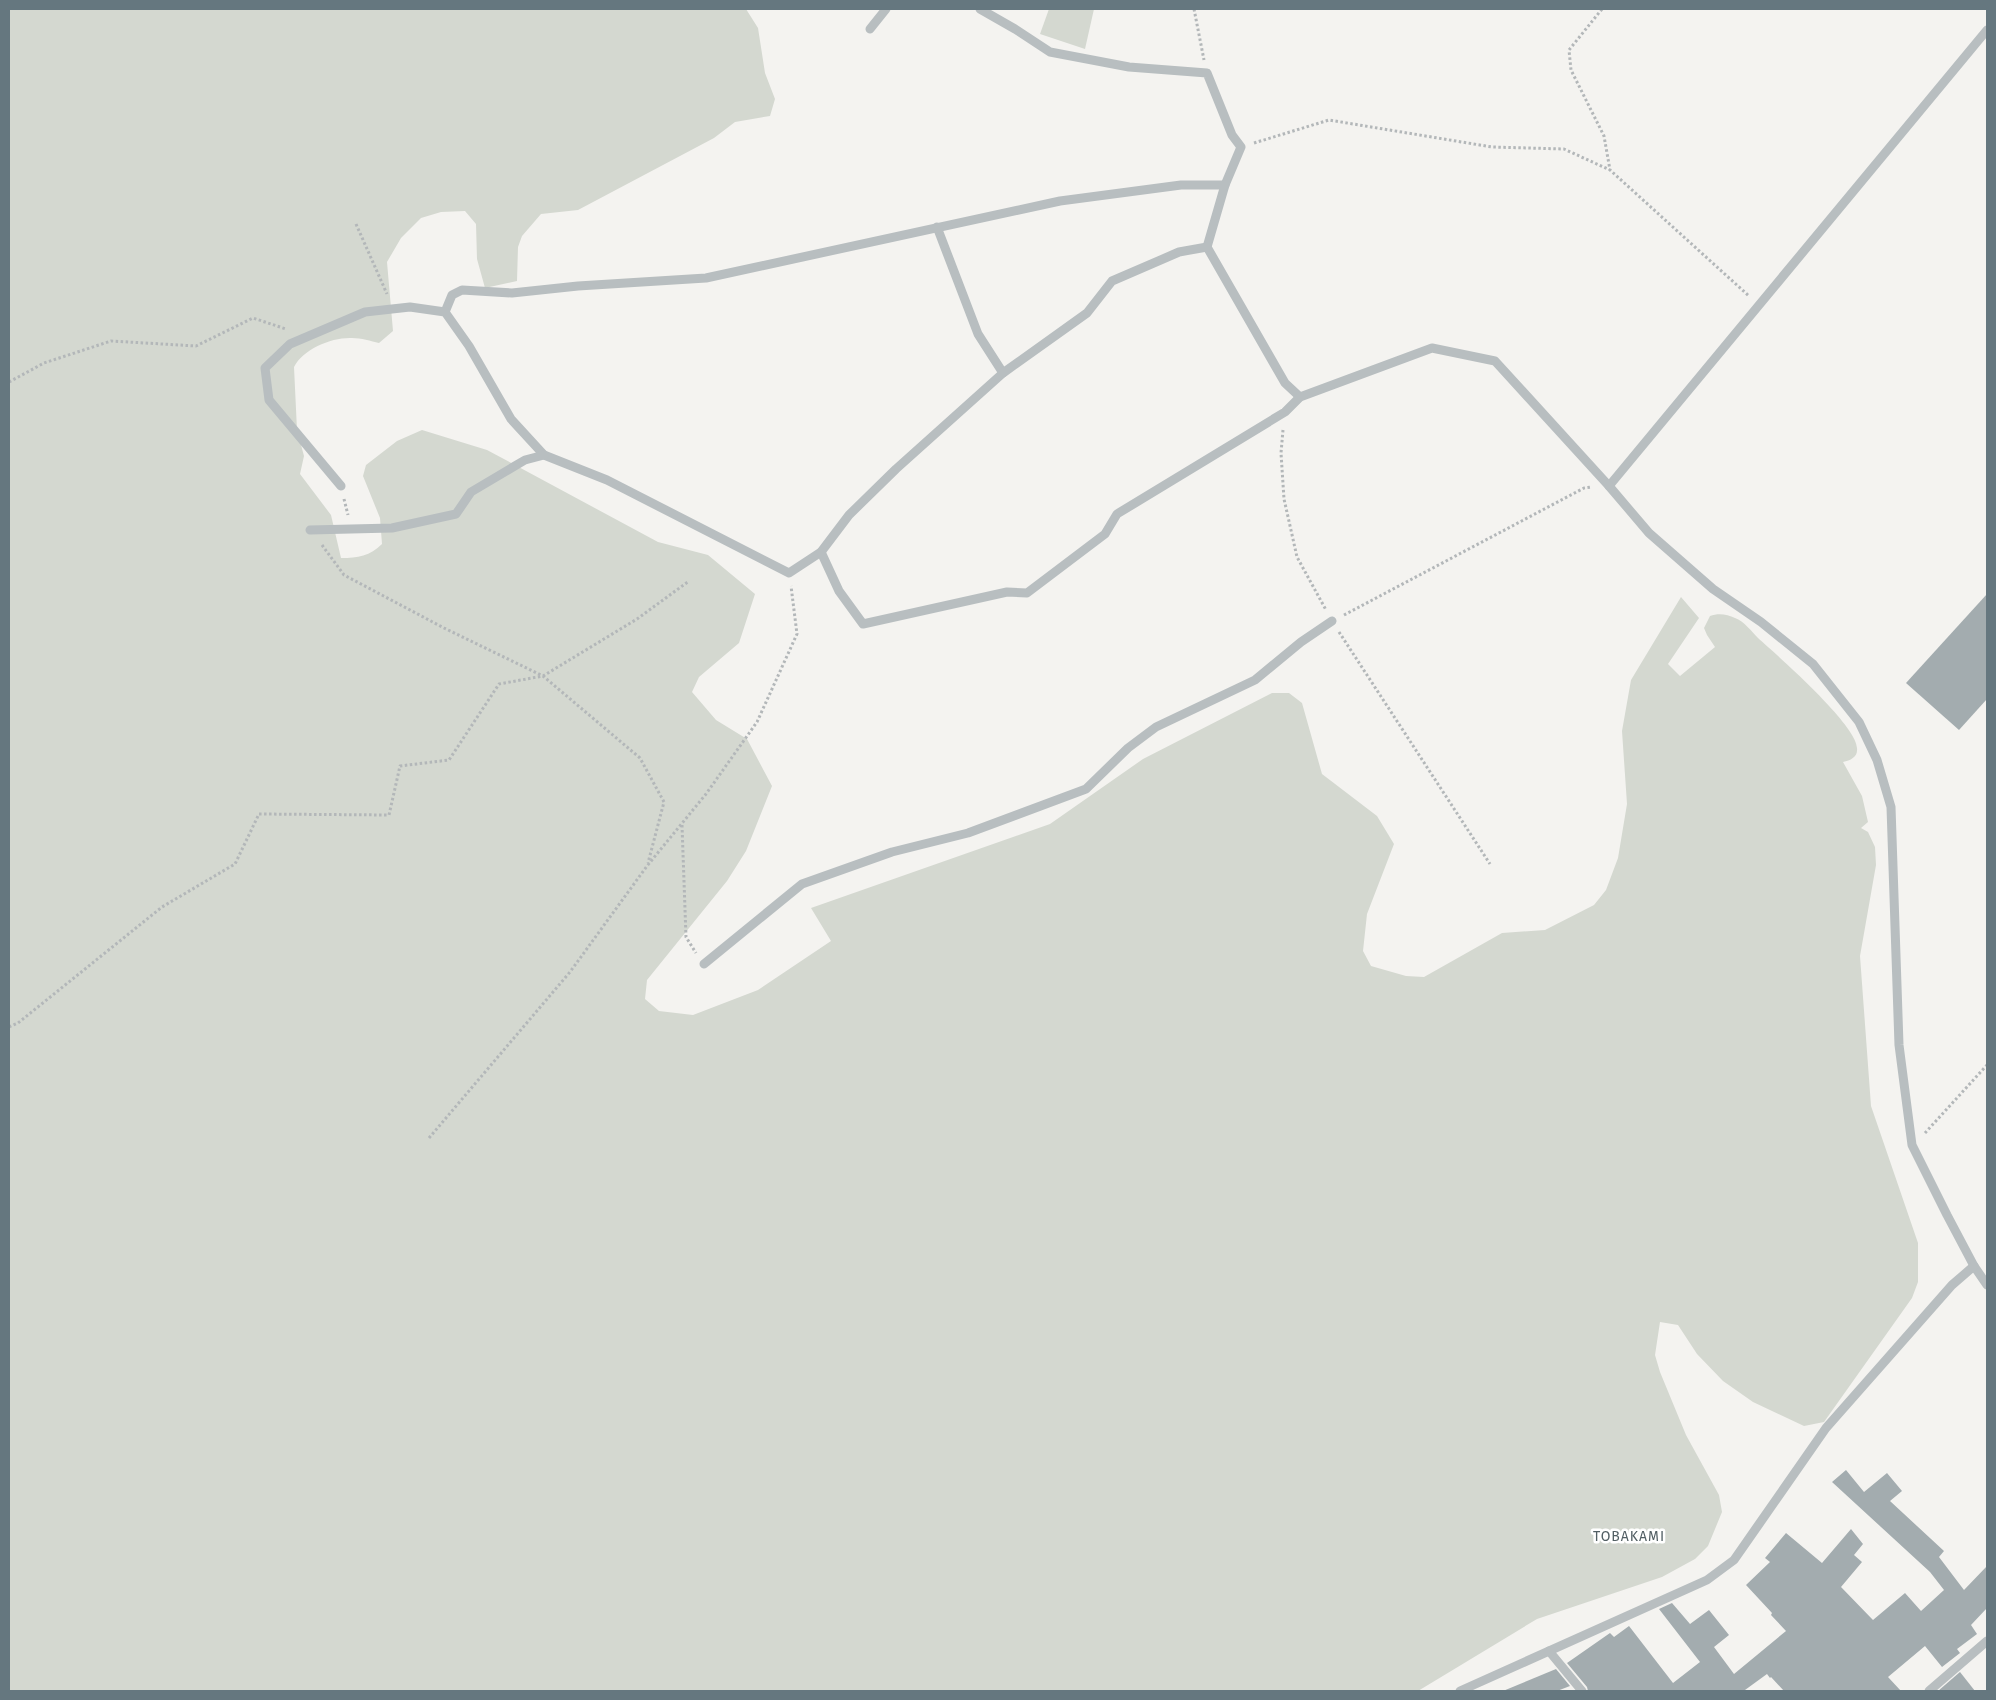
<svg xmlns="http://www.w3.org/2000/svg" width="1996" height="1700" font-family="'Fira Sans',sans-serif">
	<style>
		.green { fill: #d4d8d0 }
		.building { fill: #a3acaf }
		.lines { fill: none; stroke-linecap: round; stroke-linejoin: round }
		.path { stroke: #b3b7b9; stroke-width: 3; stroke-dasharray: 2.5 2.5; stroke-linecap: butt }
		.minor { stroke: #b8bec0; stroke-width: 9 }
		.labels { text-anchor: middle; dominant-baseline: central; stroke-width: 5; stroke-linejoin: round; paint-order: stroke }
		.neighbourhood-label { font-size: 14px; letter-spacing: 1px; fill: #525f64; stroke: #fff }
	</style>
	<rect width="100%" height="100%" fill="#f4f3f0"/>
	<g class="green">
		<path d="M9,9H746L758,28L765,73L775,99L770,116L735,122L714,138L578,210L541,214L522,236L518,247L517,281L485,288L477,259L476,224L465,211L441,212L421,218L401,238L387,262L393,331L379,343C371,341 361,338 352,338C332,337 303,349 294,367L297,430L304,456L300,474L331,515L341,558C358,558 370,556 382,544L380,518L363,476L366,465L397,441L422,430L487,450L658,542L708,555L755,594L739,643L699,677L692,692L716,720L747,739L772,786L746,851L727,881L647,980L645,999L659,1011L693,1015L758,990L831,941L811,908L1050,824L1143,759L1272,693H1289L1302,703L1322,774L1377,816L1394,844L1367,914L1363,951L1371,966L1406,976L1424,977L1502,933L1545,930L1594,905L1606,890L1618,858L1627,804L1622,731L1631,680L1681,597L1699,618L1668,664L1680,676L1715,647L1707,635L1704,628L1710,616C1718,613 1727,614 1735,618C1744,621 1752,632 1758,638C1777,655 1857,725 1857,748C1858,757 1851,760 1843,762L1862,796L1868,822L1861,828L1868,832L1875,847L1876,865L1860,956L1871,1106L1918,1243V1282L1912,1298L1824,1422L1804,1426L1753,1402L1723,1381L1697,1354L1678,1325L1660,1322L1655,1355L1660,1372L1686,1435L1719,1495L1722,1512L1708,1546L1695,1559L1662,1577L1537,1619L1418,1691H9Z"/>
		<path d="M1049,9H1094L1085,49L1040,34Z"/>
	</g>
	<g class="building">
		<path d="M1987,594V699L1959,730L1906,683Z"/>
		<path d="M1846,1470L1864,1492L1887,1473L1902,1491L1890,1501L1944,1551L1939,1557L1964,1590L1987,1566V1608L1971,1625L1977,1634L1957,1649L1960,1653L1942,1667L1925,1646L1888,1677L1901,1691H1784L1771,1677L1770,1678L1767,1674L1745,1690L1747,1691H1588L1587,1687L1567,1663L1610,1633L1614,1637L1629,1626L1673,1683L1700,1662L1659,1609L1672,1603L1690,1624L1709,1610L1729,1635L1714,1647L1734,1674L1786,1631L1771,1615L1772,1613L1746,1585L1770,1562L1765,1558L1786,1533L1822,1563L1851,1529L1863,1544L1854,1555L1862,1562L1841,1587L1873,1620L1905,1593L1921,1611L1944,1590L1930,1572L1832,1482Z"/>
		<path d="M1556,1669L1570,1686L1557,1691H1503Z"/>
		<path d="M1960,1672L1975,1691H1938Z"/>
	</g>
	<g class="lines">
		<g class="path">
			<path d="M1194,9L1204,60"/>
			<path d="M1602,9L1569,50L1571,70L1604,136L1610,170"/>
			<path d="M1254,143L1329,120L1492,147L1564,149L1610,170L1749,296"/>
			<path d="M356,224L387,294"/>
			<path d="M9,382L44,363L111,341L196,346L253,318L286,329"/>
			<path d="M1283,430L1281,453L1284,499L1297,557L1326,610"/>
			<path d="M344,499L348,515"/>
			<path d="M322,545L344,575L444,628L543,676L640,758L664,802L648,863"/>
			<path d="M1344,615L1584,488L1591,487"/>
			<path d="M1339,632L1490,864"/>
			<path d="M682,825L686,937L696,953"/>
			<path d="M9,1027L18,1023L162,907L235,864L259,814L389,815L400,766L449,760L499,684L543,676L637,619L689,581"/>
			<path d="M1925,1133L1987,1065"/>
			<path d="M429,1138L570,972L647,866L706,794L757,722L797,634L791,586"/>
		</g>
		<g class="minor">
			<path d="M980,9L1015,29L1050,52L1129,67L1207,73L1232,135L1241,147L1225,185L1207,247L1285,383L1300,397"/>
			<path d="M870,29L886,9"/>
			<path d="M937,227L978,334L1003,373"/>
			<path d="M445,312L452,295L462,290L512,293L578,286L706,278L1060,201L1181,185H1225"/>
			<path d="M341,486L269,400L265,368L290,344L365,312L410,307L445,312L469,346L511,419L544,455L607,480L789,573L821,552L849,515L896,469L1003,373L1087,313L1112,281L1179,252L1207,247"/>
			<path d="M1609,486L1987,30"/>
			<path d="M310,530L392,528L456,514L471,492L525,460L544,455"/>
			<path d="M821,552L839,591L863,624L1007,592L1027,593L1105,534L1117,514L1285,412L1300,397L1432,348L1495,361L1609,486L1649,533L1713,589L1761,622L1813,664L1859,722L1877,760L1891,807L1899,1045L1912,1145L1947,1215L1974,1266L1987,1285"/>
			<path d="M704,964L802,884L892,852L968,833L1086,789L1128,748L1156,727L1255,680L1301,642L1332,621"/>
			<path d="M1549,1651L1582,1691"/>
			<path d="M1460,1691L1707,1580L1734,1560L1826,1428L1952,1285L1974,1266"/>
			<path d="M1929,1691L1987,1641"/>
		</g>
	</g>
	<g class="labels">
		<g class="neighbourhood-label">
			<text x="1629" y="1536">TOBAKAMI</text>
		</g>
	</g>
	<rect width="1996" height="1700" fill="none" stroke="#65777f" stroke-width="20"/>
</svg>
